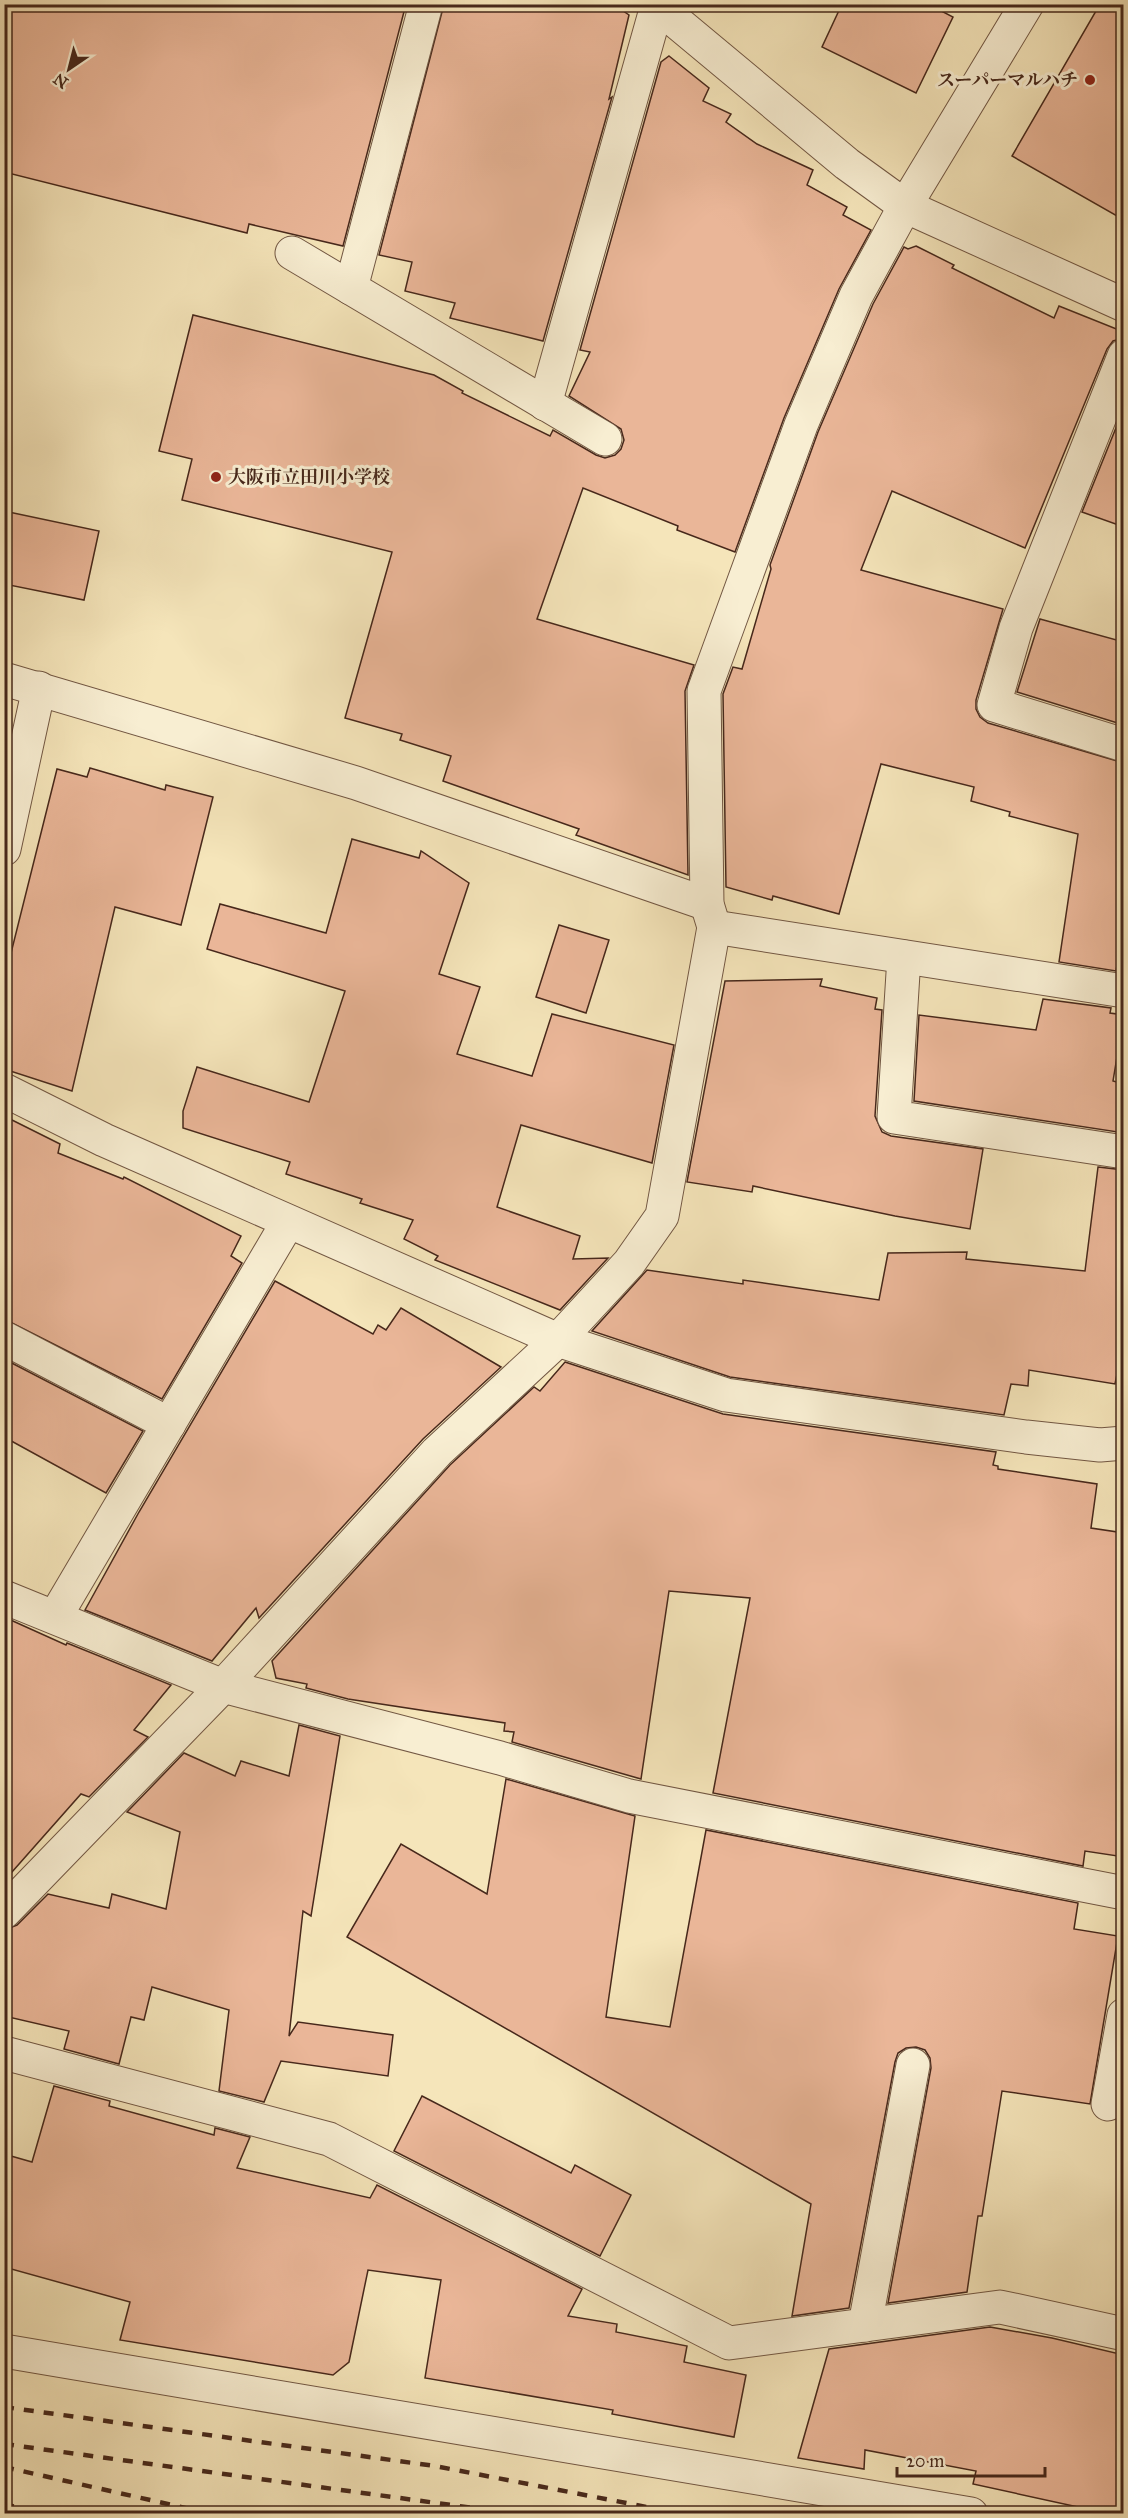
<svg xmlns="http://www.w3.org/2000/svg" width="1128" height="2518" font-family="'IM FELL Great Primer','Noto Serif JP',serif">
	<style>
		.building { fill: #eab698; stroke: #47281b; stroke-width: 1.5 }
		.lines { fill: none; stroke-linecap: round; stroke-linejoin: round }
		.minor-casing { stroke: #725743; stroke-width: 35 }
		.minor { stroke: #f8eed2; stroke-width: 33 }
		.rail { stroke: #47281b; stroke-width: 4.5; stroke-dasharray: 10 10; stroke-linecap: butt }
		.poi-dot { fill: #8f2418; stroke: #f8eed2; stroke-width: 2 }
		.labels { text-anchor: middle; dominant-baseline: central; stroke-width: 6; stroke-linejoin: round; paint-order: stroke }
		.poi-label { font-size: 18px; font-weight: bold; fill: #47281b; stroke: #f8eed2; text-anchor: end }
	</style>
	<rect width="100%" height="100%" fill="#f5e5ba"/>
	<filter id="stains"><feTurbulence type="fractalNoise" baseFrequency=".00333" numOctaves="4"/><feColorMatrix values="0 0 0 0 .2 0 0 0 0 .09 0 0 0 0 .02 0 0 0 .5 -.17"/></filter>
	<radialGradient id="worn" r=".72"><stop offset=".6" stop-color="#630" stop-opacity="0"/><stop offset="1" stop-color="#630" stop-opacity=".3"/></radialGradient>
	<g class="building">
		<path d="M4,4H406L343,246L249,224L247,233L4,172Z"/>
		<path d="M444,4H613L629,15L609,99L612,97L543,341L450,318L455,303L405,291L412,262L379,255Z"/>
		<path d="M842,4H928L953,17L916,93L822,47Z"/>
		<path d="M1100,4H1124V220L1012,156Z"/>
		<path d="M669,56L709,88L703,101L731,114L726,122L757,144L813,170L807,185L847,207L843,215L871,230L839,289L784,418L735,552L677,530L678,526L583,488L537,619L694,665L685,691L688,875L576,835L579,829L443,781L451,756L400,740L402,734L345,718L392,552L182,500L192,459L159,451L193,315L434,375L463,391L462,393L550,436L553,430L596,455L605,458L615,455L621,449L624,440L621,429L569,396L590,352L580,350L661,62Z"/>
		<path d="M916,246L954,265L952,268L1054,318L1059,306L1124,332V338L1113,341L1107,349L1025,548L892,491L861,570L1003,609L976,700V709L980,717L988,723L1124,763V921L1116,971L1059,962L1078,834L1009,816L1010,812L971,801L974,787L881,764L839,914L773,896L772,900L726,887L723,694L733,667L742,669L771,569L770,565L818,432L873,304L904,247L908,249Z"/>
		<path d="M1124,408V527L1082,512Z"/>
		<path d="M4,511L99,531L84,600L4,584Z"/>
		<path d="M1040,619L1124,642V725L1017,692Z"/>
		<path d="M90,768L165,790L166,785L213,797L181,925L115,907L72,1091L4,1069V981L57,769L87,777Z"/>
		<path d="M352,839L419,858L421,851L469,883L439,974L480,987L457,1054L532,1076L552,1014L674,1045L652,1163L521,1125L497,1207L580,1236L573,1259L608,1258L560,1310L435,1260L438,1256L404,1239L413,1220L360,1203L362,1199L286,1174L290,1162L183,1128V1111L197,1067L309,1102L345,991L207,949L220,904L326,933Z"/>
		<path d="M559,925L609,940L586,1013L536,997Z"/>
		<path d="M822,979L820,986L877,998L875,1009L882,1010L875,1116L882,1132L891,1136L983,1149L970,1229L895,1216L753,1186L752,1192L687,1182L725,981Z"/>
		<path d="M1043,999L1111,1008L1110,1013L1124,1015L1113,1081L1124,1084V1133L914,1101L919,1015L1036,1030Z"/>
		<path d="M4,1116L60,1144L58,1153L123,1179L124,1177L241,1236L231,1256L242,1263L162,1399L4,1319Z"/>
		<path d="M1098,1167L1124,1170V1370L1118,1369L1115,1384L1029,1370L1028,1386L1011,1384L1004,1415L730,1377L592,1331L647,1270L743,1284V1280L879,1300L888,1253L967,1252L966,1259L1085,1271Z"/>
		<path d="M275,1281L373,1334L378,1325L386,1330L401,1308L501,1367L423,1439L259,1618L256,1608L212,1661L85,1610L139,1512Z"/>
		<path d="M4,1359L143,1431L106,1493L4,1437Z"/>
		<path d="M565,1362L723,1414L996,1452L993,1465L998,1466V1469L1097,1484L1091,1528L1124,1533V1857L1085,1851L1083,1866L713,1793L750,1598L669,1591L641,1779L512,1742L514,1732L504,1731L505,1723L348,1699L306,1688L307,1684L276,1678L272,1661L450,1465L534,1387L540,1391Z"/>
		<path d="M4,1617L66,1645L67,1643L171,1685L134,1730L148,1737L89,1797L81,1794L4,1881Z"/>
		<path d="M299,1725L340,1736L311,1916L303,1911L289,2036L298,2022L393,2035L388,2076L281,2061L264,2102L219,2091L229,2010L152,1987L144,2020L131,2017L119,2064L64,2049L69,2031L4,2016V1930L17,1925L48,1894L109,1908L112,1894L166,1909L180,1832L127,1812L184,1753L235,1776L241,1761L289,1776Z"/>
		<path d="M506,1779L635,1816L606,2017L670,2027L706,1830L1078,1903L1074,1929L1118,1936L1090,2104L1002,2091L982,2216H978L967,2292L888,2303L931,2068L930,2058L925,2050L916,2047L906,2048L898,2053L895,2062L849,2308L792,2316L811,2204L347,1937L401,1844L487,1894Z"/>
		<path d="M54,2086L110,2101L109,2106L214,2135L215,2128L250,2137L237,2168L370,2198L377,2185L582,2289L568,2316L617,2324L616,2332L687,2346L684,2362L746,2375L734,2437L612,2414L613,2410L425,2378L441,2280L368,2270L349,2362L333,2375L120,2340L130,2302L4,2267V2154L32,2162Z"/>
		<path d="M422,2096L571,2173L575,2165L631,2195L600,2256L394,2151Z"/>
		<path d="M990,2327L1052,2338L1124,2355V2514H1110L973,2484L976,2471L865,2450L864,2469L798,2458L829,2349Z"/>
	</g>
	<g class="lines">
		<g class="minor-casing">
			<g id="minor">
				<path d="M655,4L847,164L905,206L1124,305"/>
				<path d="M292,253L605,439"/>
				<path d="M351,288L426,4"/>
				<path d="M1124,356L1016,628L994,705L1124,745"/>
				<path d="M545,404L657,6"/>
				<path d="M4,679L356,783L707,904"/>
				<path d="M4,849L39,688"/>
				<path d="M714,927L1124,991"/>
				<path d="M904,957L894,1117L1124,1152"/>
				<path d="M4,1090L104,1140L558,1340L726,1395L1026,1437L1100,1445L1124,1443"/>
				<path d="M4,1338L169,1424"/>
				<path d="M4,1597L223,1686L500,1758L629,1796L1124,1893"/>
				<path d="M55,1617L288,1222"/>
				<path d="M4,1912L223,1686L437,1452L558,1340L629,1263L662,1216L714,927L707,904L704,691L801,425L856,296L905,206L1027,4"/>
				<path d="M4,2053L329,2139L729,2343L1000,2307L1124,2334"/>
				<path d="M1108,2104L1124,2015"/>
				<path d="M865,2325L913,2065"/>
				<path d="M4,2351L971,2514"/>
			</g>
		</g>
		<use href="#minor" class="minor"/>
		<g class="rail">
			<path d="M4,2407L435,2466L683,2514"/>
			<path d="M4,2444L517,2514"/>
			<path d="M4,2467L212,2514"/>
			<path d="M4,2504L42,2514"/>
		</g>
	</g>
	<g class="poi-dot">
		<circle cx="1090" cy="80" r="6"/>
		<circle cx="216" cy="477" r="6"/>
	</g>
	<g class="labels">
		<g class="poi-label">
			<text x="1078" y="80">スーパーマルハチ</text>
			<text x="228" y="477" text-anchor="start">大阪市立田川小学校</text>
		</g>
	</g>
	<rect width="1128" height="2518" fill="none" stroke="#f5e5ba" stroke-width="24"/>
	<rect x="6" y="6" width="1116" height="2506" fill="none" stroke="#47281b" stroke-width="3"/>
	<rect x="12" y="12" width="1104" height="2494" fill="none" stroke="#47281b" stroke-width="1.5"/>
	<g transform="translate(69 69) rotate(215)" stroke="#f8eed2" stroke-width="4.5" paint-order="stroke">
	<path d="M0-4.5L10 22L0 15L-10 22Z" fill="#47281b"/>
	<text y="-9" font-size="16" font-weight="bold" text-anchor="middle" fill="#47281b">N</text>
	</g>
	<path d="M897 2467v9h148v-9" fill="none" stroke="#47281b" stroke-width="3"/>
	<text x="906" y="2467" font-size="18" fill="#47281b" stroke="#f8eed2" stroke-width="4.5" paint-order="stroke">20 m</text>
	<rect width="100%" height="100%" filter="url(#stains)"/>
	<rect width="100%" height="100%" fill="url(#worn)"/>
</svg>
